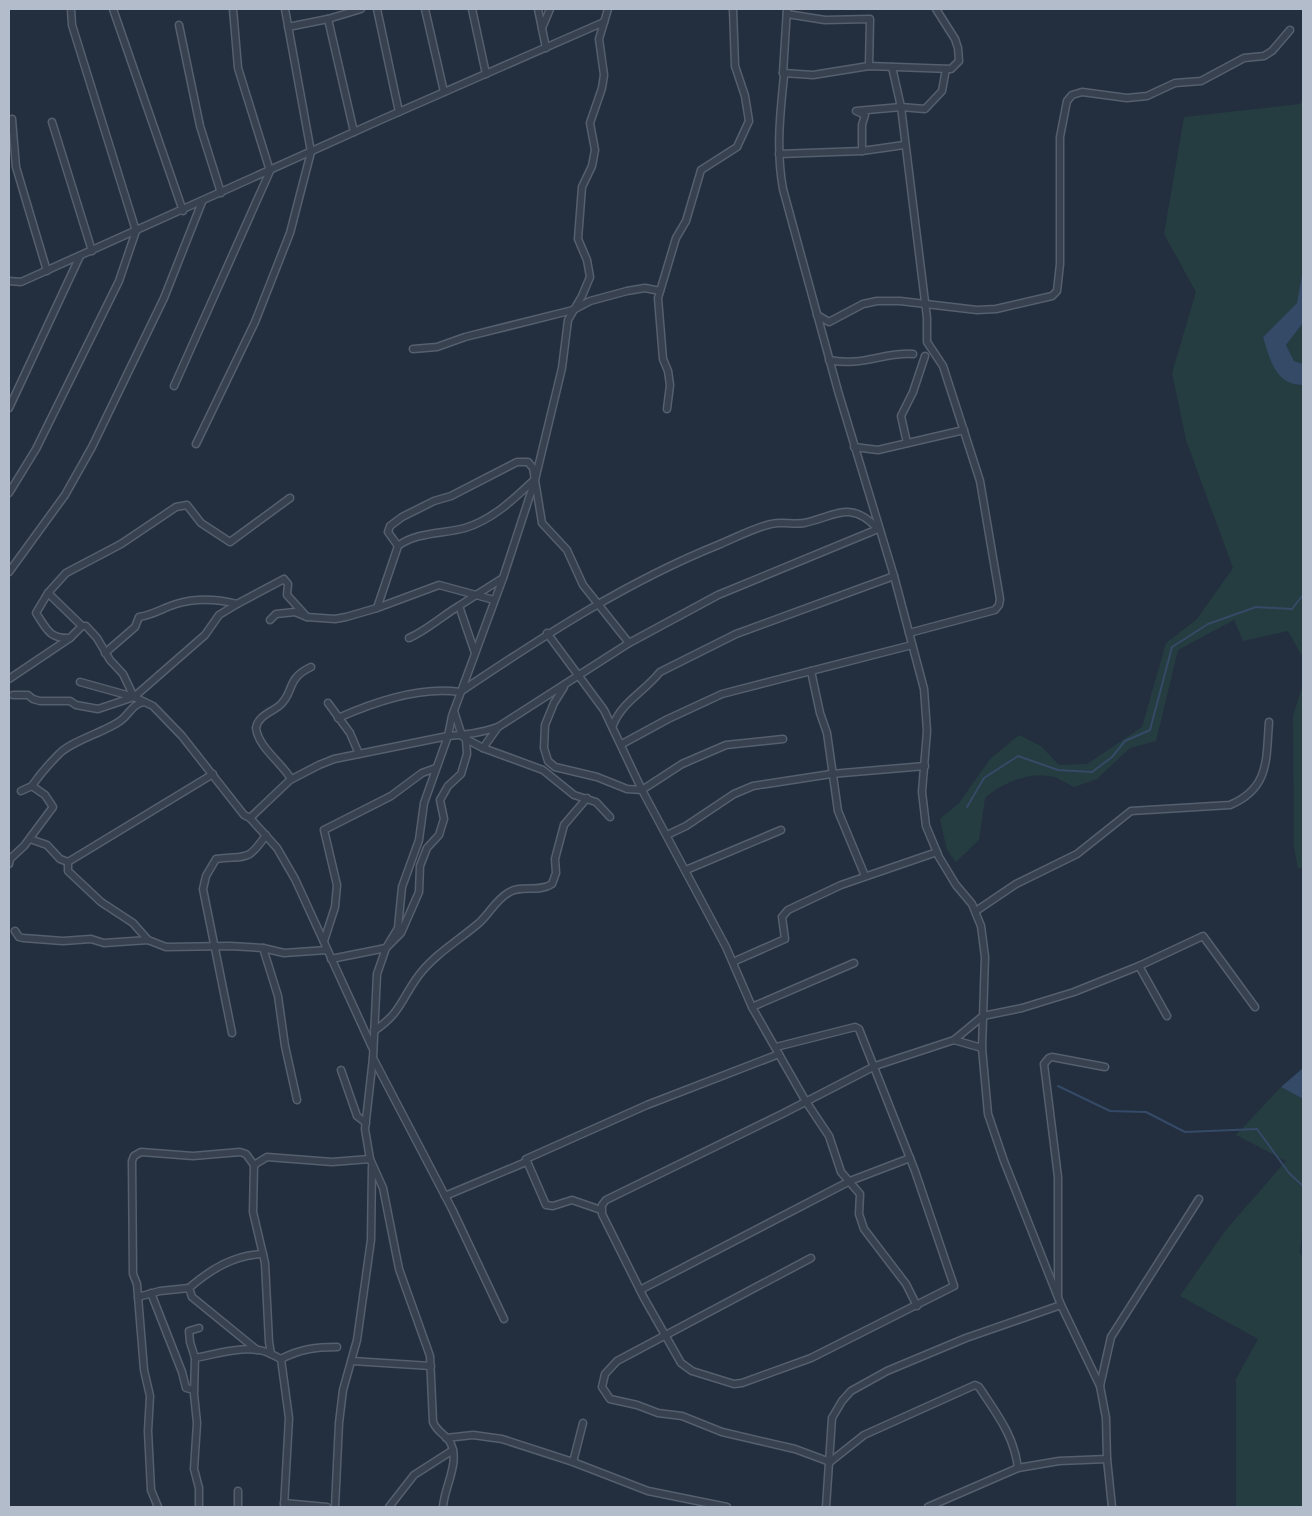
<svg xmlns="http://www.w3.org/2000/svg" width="1312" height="1516" font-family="'DM Sans',sans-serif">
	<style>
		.green { fill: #253d40 }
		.water { fill: #354a67 }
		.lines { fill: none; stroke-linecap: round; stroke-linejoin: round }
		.stream { stroke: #354a67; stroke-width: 2 }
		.street-casing { stroke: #555f6d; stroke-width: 9 }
		.street { stroke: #37414f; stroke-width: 6 }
	</style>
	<rect width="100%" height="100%" fill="#232f3f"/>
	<g class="green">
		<path d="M1303,98V269L1297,303L1263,337L1296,385H1303V658L1288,631L1243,641L1234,620L1178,650L1156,741L1130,748L1097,779L1074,787C1068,784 1063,781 1057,778C1033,769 1002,783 985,798L979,840L956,862L947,850L940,819L959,803L990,759L1019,735L1041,746L1059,765L1087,764L1142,727L1166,643L1197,619L1233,568L1186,440L1172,373L1196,292L1164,234L1184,117L1300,104Z"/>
		<path d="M1303,323V364L1294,361L1286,345Z"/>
		<path d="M1303,684V867L1298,869L1294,847L1293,716Z"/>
		<path d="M1281,1087L1303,1099V1226L1300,1252L1303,1259V1507H1236V1379L1258,1339L1180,1296L1225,1231L1286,1161L1236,1135Z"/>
	</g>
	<g class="water">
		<path d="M1303,269V323L1286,345L1294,361L1303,364V385C1275,385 1270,359 1263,337L1297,303Z"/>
		<path d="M1303,1068V1099L1281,1087Z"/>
	</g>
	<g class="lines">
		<g class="stream">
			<path d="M967,807L984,778L1018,756L1058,770L1092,772L1112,757L1125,741L1150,730L1172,647L1208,624L1256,607L1292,609L1303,595"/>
			<path d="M1058,1086L1110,1111L1146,1112L1185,1132L1257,1129L1289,1173L1303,1186"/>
		</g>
		<g class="street-casing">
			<g id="street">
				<path d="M113,9L183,211"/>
				<path d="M377,9L399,112"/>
				<path d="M425,9L444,92"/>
				<path d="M472,9L486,74"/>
				<path d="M538,9L546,48"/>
				<path d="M787,9L783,73L784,76C780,114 776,151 783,189L838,391L894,576L924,689L927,731L922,792L926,826L939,857L956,885L972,904L981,926L985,957L982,1048L988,1114L1004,1161L1061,1305L1100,1386L1106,1418L1107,1459L1112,1507"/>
				<path d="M787,14L825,20L870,19L869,66"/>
				<path d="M328,19L354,132"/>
				<path d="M179,25L200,126L221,193"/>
				<path d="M288,27L328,19L361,9"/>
				<path d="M542,28L550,9"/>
				<path d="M892,67L901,107L927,318V342L943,366L980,481L1000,599L999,605L995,610L909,633"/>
				<path d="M783,73L813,75L869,66L951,69L959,61L958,48L955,39L936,9"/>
				<path d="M12,119L16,167L47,271"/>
				<path d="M52,122L92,251"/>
				<path d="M862,151V125L865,115L856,111L901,107L925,109L942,91L946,69"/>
				<path d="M779,154L862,151L904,145"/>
				<path d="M9,281L21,282L385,118L604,22"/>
				<path d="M817,315L829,322L863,304L877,301H900L977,310L996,309L1052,296L1057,291L1060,264V137L1067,101L1072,95L1082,92L1127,98L1147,96L1175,83L1201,81L1244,58L1264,56L1272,51L1290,30"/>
				<path d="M413,349L437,347L465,337L573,310L590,301L627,291L645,288L660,291"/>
				<path d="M829,360C862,367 883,352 913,354"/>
				<path d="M174,386L270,171L238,68L233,9"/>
				<path d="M9,408L80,256"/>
				<path d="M667,409L670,385L668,371L663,359L658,298L676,238L686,221L701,170L737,147L749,121L745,96L735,66L733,9"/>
				<path d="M907,443L901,416L913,392L925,356"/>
				<path d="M196,444L255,322L290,233L311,152L285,9"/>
				<path d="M854,447L878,450L964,430"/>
				<path d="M9,493L36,449L119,281L136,231L72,25L71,9"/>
				<path d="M398,546L388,532L390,526L402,517L434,501L451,496L517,462H528L533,468L542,523L567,550L583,585L629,643"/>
				<path d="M9,572L65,495L92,447L164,298L202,202"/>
				<path d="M48,593L66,573L121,544L176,507L187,505L201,523L230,542L290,498"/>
				<path d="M237,604L284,579L288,584L287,595L307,617L295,612L276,614L270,620"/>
				<path d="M377,608L398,546C416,532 443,534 465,528C492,520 514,499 534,480"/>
				<path d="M307,617L335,619L346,617L377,608L439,585L476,595L503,578"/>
				<path d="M82,626L48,593L36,613C47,629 49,639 70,638L82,626H86L97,638L110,660L123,674L134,697"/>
				<path d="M547,633L604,710L642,790L726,947L752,1007L805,1100L829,1136L841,1172L860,1194L859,1214L864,1229L906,1284L917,1306"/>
				<path d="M409,638C426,631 442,616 459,606"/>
				<path d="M475,653L459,606L476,595L494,600"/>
				<path d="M811,671L820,713L827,733L838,811L865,876"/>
				<path d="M9,679L70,638"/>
				<path d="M80,682L134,697L153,706L182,736L244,815L250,818L290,780L319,765L334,759L448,736C466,735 481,733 498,727L629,643L718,595L878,529"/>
				<path d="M564,687L554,703L545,725L544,748L548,761L555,767L597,777L627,789L642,790L682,764L726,745L783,739"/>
				<path d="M13,695H28L33,699L40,701H70L76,705L98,709L134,697L205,635L219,615L237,604C217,599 196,598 176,604C163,608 153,615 139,617L135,627L105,653"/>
				<path d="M328,703L350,733L359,754"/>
				<path d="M454,711L462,736L466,739L483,748L543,770L574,795L596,802L610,817"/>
				<path d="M338,718C374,702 421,686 460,692C542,637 626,582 718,545C735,538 753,528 771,524C782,521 793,525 804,523C836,516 851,500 877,528"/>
				<path d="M613,725C623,701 644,692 660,672L736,634L894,576"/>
				<path d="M622,744L668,719L722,694L912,645"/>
				<path d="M483,748L498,727"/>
				<path d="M291,779C282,763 258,747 256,728C258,716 270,713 279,706C295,693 285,679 311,667"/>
				<path d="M32,786C40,774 49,764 59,754C71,741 105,732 120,721C129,715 132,704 144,702"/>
				<path d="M250,818L277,848L295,879L372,1047"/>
				<path d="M667,835L686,826L734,794L753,786L831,774L925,766"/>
				<path d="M30,839L47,845L60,859L68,862"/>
				<path d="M9,864L10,859L24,846L53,807L45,795L32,786L21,791"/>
				<path d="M686,870L781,830"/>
				<path d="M976,911L1016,884L1077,854L1131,811L1230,805C1270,788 1266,759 1269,722"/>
				<path d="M15,931L19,937L23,938L63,941L91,939L104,943L148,940L166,947L230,946L263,948L284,953L327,950"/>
				<path d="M148,940L133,923L101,902L68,871V862L213,774"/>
				<path d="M324,941L335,907L337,885L324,830L391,796L422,773L436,768"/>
				<path d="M263,948L278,996L285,1046L297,1100"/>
				<path d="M331,959L386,948L401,933L419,892L420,866L427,848L439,835L444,819L440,800L448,786L461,774L467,754L466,739"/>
				<path d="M733,962L785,939L782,917L788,910L841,885L937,852"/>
				<path d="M1139,966L1167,1016"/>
				<path d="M752,1007L854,963"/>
				<path d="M374,1031C402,1012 401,999 419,975C435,954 459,940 479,923C489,914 496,900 508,893C521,884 538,893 552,884L556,873L555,859L564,825L587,798"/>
				<path d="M232,1033L203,889L206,876L216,859C246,855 247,863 266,835"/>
				<path d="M954,1040L983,1016L1022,1008L1074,992L1139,966L1203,936L1255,1007"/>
				<path d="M776,1047L855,1027L859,1029L915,1171L954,1286L811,1358L742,1383L734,1384L692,1371L681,1363L644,1298L602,1214V1205L606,1200L782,1114L875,1066L954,1040L982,1048"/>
				<path d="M373,1058L452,1209L504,1319"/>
				<path d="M341,1070L357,1116L366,1123"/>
				<path d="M254,1165L267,1157L332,1162L370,1159"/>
				<path d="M445,1196L526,1162"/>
				<path d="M601,1210L572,1200L553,1206L546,1205L526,1159L647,1105L779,1054"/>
				<path d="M811,1258L617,1361L605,1374L602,1387L610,1399L637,1405L658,1413L682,1416L722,1432L795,1449L830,1462L864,1435L975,1385L979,1387C996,1413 1014,1435 1018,1468"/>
				<path d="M640,1290L850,1181L910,1158"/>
				<path d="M151,1293L182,1372L186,1388L194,1390"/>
				<path d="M1058,1296V1177L1044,1064L1049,1058L1052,1057L1105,1067"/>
				<path d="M138,1297L160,1291L189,1288"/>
				<path d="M257,1350L192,1297L189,1288C211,1269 234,1255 263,1254"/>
				<path d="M195,1358L190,1342L189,1331L199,1328"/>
				<path d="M281,1359C300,1349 316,1347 337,1347"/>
				<path d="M352,1361L431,1366"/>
				<path d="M1100,1386L1111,1337L1199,1199"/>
				<path d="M446,1438L473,1435L502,1439L573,1462L648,1491L727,1507"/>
				<path d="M573,1462L583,1423"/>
				<path d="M284,1503L327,1507"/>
				<path d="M158,1507L151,1490L148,1431L150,1396L144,1370L137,1284L133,1274L132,1161L134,1156L141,1152L193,1156L240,1152L246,1154L254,1165L253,1212L265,1263L269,1342L271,1354L281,1359L289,1418L284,1507"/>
				<path d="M199,1507V1488L194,1469L197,1423L194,1394L195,1358C217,1354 251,1343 271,1354"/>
				<path d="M238,1507V1491"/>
				<path d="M335,1507L339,1423L343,1390L357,1340L371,1240L372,1167"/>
				<path d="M389,1507L414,1475L453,1450"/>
				<path d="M443,1507C444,1487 461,1462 450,1442C445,1434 437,1432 433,1422L430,1356L399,1269L383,1188L370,1159L365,1129L373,1058L377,974L386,948L398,928L402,887L419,840L424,803L448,736L452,716L503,578L535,480L562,368L568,320L582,296L590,277L587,260L578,239L582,187L592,166L595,150L590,123L602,88L604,75L599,39L608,9"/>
				<path d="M826,1507L832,1418L842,1401L851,1391L887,1371L966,1338L1061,1305"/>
				<path d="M928,1507L1018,1468L1059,1461L1107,1459"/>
			</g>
		</g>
		<use href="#street" class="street"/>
	</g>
	<rect width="1312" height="1516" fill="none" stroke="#b3bcca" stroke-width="20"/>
</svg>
